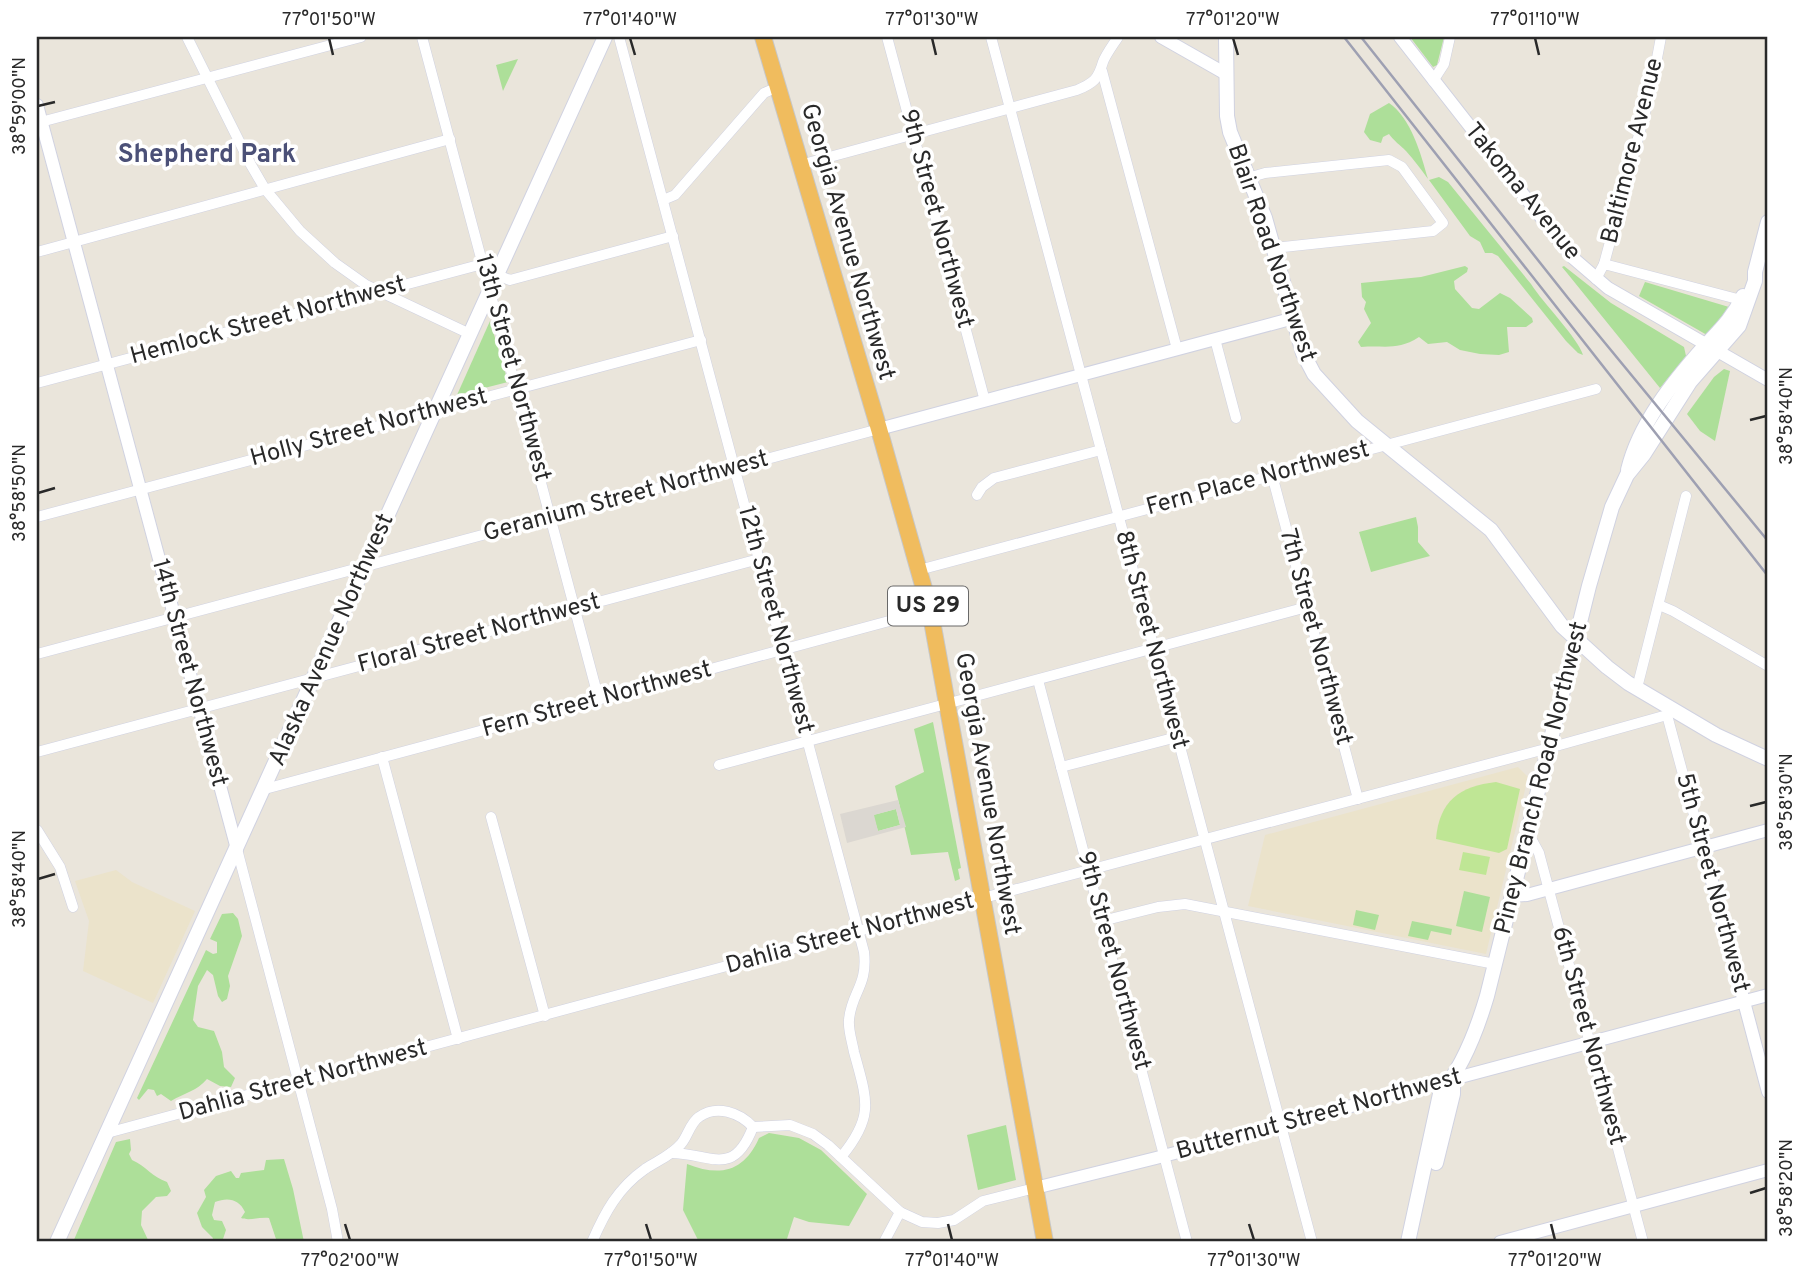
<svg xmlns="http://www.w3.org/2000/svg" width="1805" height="1279" font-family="Overpass,sans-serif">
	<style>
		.education { fill: #ebe3cb }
		.green { fill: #addf99 }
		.pitch { fill: #bfe695 }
		.plaza { fill: #dbd7d1; fill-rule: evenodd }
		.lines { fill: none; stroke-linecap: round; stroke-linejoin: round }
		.minor-casing { stroke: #d0d2e1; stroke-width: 11 }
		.tertiary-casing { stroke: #d0d2e1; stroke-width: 14 }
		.secondary-casing { stroke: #d0d2e1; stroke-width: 16 }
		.trunk-casing { stroke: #c7c7c7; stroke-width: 18 }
		.minor { stroke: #fff; stroke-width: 10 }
		.tertiary { stroke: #fff; stroke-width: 12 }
		.secondary { stroke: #fff; stroke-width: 14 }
		.trunk { stroke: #f0bc5e; stroke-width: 16 }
		.rail { stroke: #9ea0b2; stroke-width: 2.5 }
		.ticks { fill: none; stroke: #292929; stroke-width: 2.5 }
		.labels { text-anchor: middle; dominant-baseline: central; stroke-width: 7; stroke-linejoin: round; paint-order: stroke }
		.shield { fill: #fff; stroke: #696969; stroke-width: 2 }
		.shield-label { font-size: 23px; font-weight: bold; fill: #292929 }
		.street-label { font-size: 24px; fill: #292929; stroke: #fff }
		.neighbourhood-label { font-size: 26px; font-weight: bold; fill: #4b5077; stroke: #fff }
		.neatline { fill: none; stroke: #292929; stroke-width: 2.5 }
		.ticks-label { font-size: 18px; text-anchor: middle; fill: #292929 }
	</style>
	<rect width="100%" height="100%" fill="#eae5db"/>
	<g class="education">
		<path d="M1518,767L1528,777L1486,954L1248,906L1265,835Z"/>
		<path d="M116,870L132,882L195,911L153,1003L83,971L89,921L75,881Z"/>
	</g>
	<g class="green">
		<path d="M1410,37H1444L1437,65L1433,67Z"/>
		<path d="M518,59L503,91L496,65Z"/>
		<path d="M1389,103C1411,118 1421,154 1428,179C1421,169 1414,160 1406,151C1400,145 1394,141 1389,134L1383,137L1381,143L1370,140L1364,132L1370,114Z"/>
		<path d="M1439,177L1448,182L1531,284C1543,303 1578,338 1583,355L1578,353L1566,341L1498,256L1492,253H1485L1480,242L1470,236L1429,180Z"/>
		<path d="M1465,266L1468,268L1467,272L1454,281L1455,289L1472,308L1479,309L1500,293L1510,298L1532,318L1533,322L1526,327H1507L1509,352L1499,355L1480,354L1460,350L1447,342L1428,344L1419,337C1397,351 1386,345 1361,347L1358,342L1371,323L1364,309L1366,302L1362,297L1361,283L1421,277Z"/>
		<path d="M1564,266L1611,303L1684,347L1686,356L1660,388L1567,273L1562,267Z"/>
		<path d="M1645,282L1729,307L1707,335L1639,296Z"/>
		<path d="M490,321L508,382L457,395Z"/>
		<path d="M1724,369L1730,371L1715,441L1700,431L1687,414L1714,377Z"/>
		<path d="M1416,517L1418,527V542L1430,556L1371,572L1359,532Z"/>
		<path d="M933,722L961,868L958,869L960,879L955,881L948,852L911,855L895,786L924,772L914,729Z"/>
		<path d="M896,809L900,825L878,831L873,815Z"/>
		<path d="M1464,891L1490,897L1482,932L1456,926Z"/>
		<path d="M1356,910L1379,915L1375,930L1353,925Z"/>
		<path d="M233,913L238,919L242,936L228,976L230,986L227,999L222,1002L218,996L213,975L207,970L198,986L193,1020L198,1027L214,1031L222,1052L224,1067L235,1078L231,1087L220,1086L207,1079C197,1091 184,1093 171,1101L161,1094L157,1096L154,1090L148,1089L139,1100L137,1098L206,950L213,954L217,953V942L210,939L222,914Z"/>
		<path d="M1412,921L1452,929L1451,935L1431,931L1428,940L1408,936Z"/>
		<path d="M1006,1125L1016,1180L978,1190L967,1135Z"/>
		<path d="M769,1133L799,1138L821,1150L867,1194L849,1226L809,1222L794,1217L786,1242H699L683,1210L687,1164C720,1177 744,1172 759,1138Z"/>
		<path d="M130,1139L131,1150L129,1154L132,1160C146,1166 152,1177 167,1182L171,1191L167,1196L156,1197L142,1211L141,1225L149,1242H73L116,1142Z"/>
		<path d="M284,1159L293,1189L304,1242H263L276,1239L269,1218C259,1217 249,1221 241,1218L245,1212C239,1199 228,1197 215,1202L212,1215L214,1220L222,1221L226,1230L222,1242H212L213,1238L202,1227L197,1213L206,1197L204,1190L216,1176L231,1171L236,1178H239L241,1173L264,1170L266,1160Z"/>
	</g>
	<g class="pitch">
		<path d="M1496,782L1520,789L1507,849L1499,853L1436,839C1439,801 1460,786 1496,782Z"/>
		<path d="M1463,852L1490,857L1486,875L1459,870Z"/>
	</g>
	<path class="plaza" d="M898,800L906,827L847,843L840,814ZM896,809L900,825L878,831L874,815Z"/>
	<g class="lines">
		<g class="minor-casing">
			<g id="minor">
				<path d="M187,37L251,165L265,189L300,231L335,263L366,285L470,334"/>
				<path d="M422,37L599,700"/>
				<path d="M619,37L864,952C868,986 851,993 849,1020C848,1030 852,1041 854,1052C867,1100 875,1116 841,1157"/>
				<path d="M887,37L985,401"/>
				<path d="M991,37L1312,1242"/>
				<path d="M1102,71L1177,349"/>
				<path d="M1433,81L1444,64L1450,37"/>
				<path d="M37,123L361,37"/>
				<path d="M800,165L1077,90C1094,83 1098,79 1103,62C1106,54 1113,45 1118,37"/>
				<path d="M1248,178L1265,173L1389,160L1402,167L1443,223L1433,231L1274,248"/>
				<path d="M663,200L675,195L764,93L778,87"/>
				<path d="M37,252L450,139"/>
				<path d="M1604,264L1651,90L1661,37"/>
				<path d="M497,275L510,280L673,236"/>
				<path d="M1596,279L1604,264L1745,301"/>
				<path d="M1215,339L1236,418"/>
				<path d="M37,383L475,266L484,264L489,266"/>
				<path d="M1272,475L1358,799"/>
				<path d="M977,495L982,487L994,478L1101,450"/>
				<path d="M37,517L701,340"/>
				<path d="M919,570L1596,389"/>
				<path d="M1659,605L1673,611L1768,666"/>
				<path d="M37,654L879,429"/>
				<path d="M1038,680L1187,1242"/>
				<path d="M1637,688L1686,496"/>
				<path d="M1667,715L1704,852"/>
				<path d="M37,752L759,559"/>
				<path d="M382,757L458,1039"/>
				<path d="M719,765L1307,607"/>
				<path d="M1061,767L1177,737"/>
				<path d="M265,789L930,610"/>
				<path d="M491,817L545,1016"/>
				<path d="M37,830L60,867L73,907"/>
				<path d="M1528,833L1539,853L1643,1242"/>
				<path d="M237,849L332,1209L338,1242"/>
				<path d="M1102,921L1158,907L1185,904L1495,964"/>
				<path d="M753,1127L790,1125L813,1134L828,1145L900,1212L922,1222L938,1223L954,1220L983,1201L1035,1188"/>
				<path d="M107,1133L674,980L1549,748L1667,715L1673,709"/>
				<path d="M671,1153C710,1153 733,1179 753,1127"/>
				<path d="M592,1242C605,1212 618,1188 645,1169C657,1161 672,1155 681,1144C688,1136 690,1123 699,1117C717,1104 740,1113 753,1127"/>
				<path d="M884,1242L900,1212"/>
			</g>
		</g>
		<g class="tertiary-casing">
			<g id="tertiary">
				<path d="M1161,37L1226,74"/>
				<path d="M1400,37L1573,258L1608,288L1768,380"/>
				<path d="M37,105L237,849"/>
				<path d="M879,429L1294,318"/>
				<path d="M1705,855L1768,1092"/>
				<path d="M1512,896L1527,895L1768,830"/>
				<path d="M1035,1188L1156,1158L1768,995"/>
				<path d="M1500,1242L1768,1170"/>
			</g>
		</g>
		<g class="secondary-casing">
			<g id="secondary">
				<path d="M1226,37L1227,116L1230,132L1265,218L1303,353L1314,374L1357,421L1491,530L1562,626L1607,667L1628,683L1716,735L1768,759"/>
				<path d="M1628,470C1639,424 1673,382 1704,347C1720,330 1733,318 1743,296"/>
				<path d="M1436,1163L1453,1094V1079"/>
				<path d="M57,1242L605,37"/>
				<path d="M1408,1242L1440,1094C1463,1067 1477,1030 1487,996L1589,586L1612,507L1627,475L1644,454L1690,382L1739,326L1755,281V272L1768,222"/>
			</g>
		</g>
		<g class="trunk-casing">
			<path id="trunk" d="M763,37L879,429L930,610L1045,1242"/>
		</g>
		<use href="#minor" class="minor"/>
		<use href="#tertiary" class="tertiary"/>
		<use href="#secondary" class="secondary"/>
		<use href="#trunk" class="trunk"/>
		<g class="rail">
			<path d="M1344,37L1768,576"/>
			<path d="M1361,37L1568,298L1768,541"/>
		</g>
	</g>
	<path class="ticks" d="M329,38L333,55M630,38L635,55M932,38L936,55M1233,38L1238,55M1535,38L1539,55M38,106L55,102M1750,420L1766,416M38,493L55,488M1750,806L1766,802M38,879L55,874M1750,1193L1766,1188M345,1224L350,1240M646,1224L651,1240M948,1224L952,1240M1249,1224L1254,1240M1551,1224L1555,1240"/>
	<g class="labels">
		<rect class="shield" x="888" y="586.5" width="80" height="39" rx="5"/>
		<g class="shield-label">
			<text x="928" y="606">US 29</text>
		</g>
		<g class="street-label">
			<text transform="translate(1633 151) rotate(-76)">Baltimore Avenue</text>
			<text transform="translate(1522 192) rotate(51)">Takoma Avenue</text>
			<text transform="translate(936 219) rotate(75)">9th Street Northwest</text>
			<text transform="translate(847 242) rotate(74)">Georgia Avenue Northwest</text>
			<text transform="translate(1271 253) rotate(71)">Blair Road Northwest</text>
			<text transform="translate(268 321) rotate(-15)">Hemlock Street Northwest</text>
			<text transform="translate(512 368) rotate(75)">13th Street Northwest</text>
			<text transform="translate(369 428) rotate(-15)">Holly Street Northwest</text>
			<text transform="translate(1258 479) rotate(-15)">Fern Place Northwest</text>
			<text transform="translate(626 497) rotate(-15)">Geranium Street Northwest</text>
			<text transform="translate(775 620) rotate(75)">12th Street Northwest</text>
			<text transform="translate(479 634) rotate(-15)">Floral Street Northwest</text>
			<text transform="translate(1315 637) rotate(75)">7th Street Northwest</text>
			<text transform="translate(332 640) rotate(-66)">Alaska Avenue Northwest</text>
			<text transform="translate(1151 640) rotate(75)">8th Street Northwest</text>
			<text transform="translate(189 673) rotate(75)">14th Street Northwest</text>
			<text transform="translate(597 700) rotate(-15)">Fern Street Northwest</text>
			<text transform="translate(1542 778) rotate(-76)">Piney Branch Road Northwest</text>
			<text transform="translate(987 794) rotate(80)">Georgia Avenue Northwest</text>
			<text transform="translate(1712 883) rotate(75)">5th Street Northwest</text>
			<text transform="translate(850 934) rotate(-15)">Dahlia Street Northwest</text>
			<text transform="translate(1113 961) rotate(75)">9th Street Northwest</text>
			<text transform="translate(1588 1036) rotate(75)">6th Street Northwest</text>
			<text transform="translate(303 1081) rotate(-15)">Dahlia Street Northwest</text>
			<text transform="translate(1319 1115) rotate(-15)">Butternut Street Northwest</text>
		</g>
		<g class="neighbourhood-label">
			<text x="207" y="155">Shepherd Park</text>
		</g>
	</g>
	<rect width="1805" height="1279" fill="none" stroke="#ffffff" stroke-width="77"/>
	<rect x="38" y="38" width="1728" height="1202" class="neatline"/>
	<g class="ticks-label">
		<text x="329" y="25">77°01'50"W</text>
		<text x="630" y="25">77°01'40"W</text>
		<text x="932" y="25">77°01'30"W</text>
		<text x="1233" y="25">77°01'20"W</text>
		<text x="1535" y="25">77°01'10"W</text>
		<text transform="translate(19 106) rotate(-90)" y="6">38°59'00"N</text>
		<text transform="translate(1786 416) rotate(-90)" y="6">38°58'40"N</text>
		<text transform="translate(19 493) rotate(-90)" y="6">38°58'50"N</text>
		<text transform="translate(1786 802) rotate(-90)" y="6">38°58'30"N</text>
		<text transform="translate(19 879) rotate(-90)" y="6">38°58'40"N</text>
		<text transform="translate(1786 1188) rotate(-90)" y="6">38°58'20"N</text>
		<text x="350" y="1266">77°02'00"W</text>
		<text x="651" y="1266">77°01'50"W</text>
		<text x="952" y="1266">77°01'40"W</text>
		<text x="1254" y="1266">77°01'30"W</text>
		<text x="1555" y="1266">77°01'20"W</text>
	</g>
</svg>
